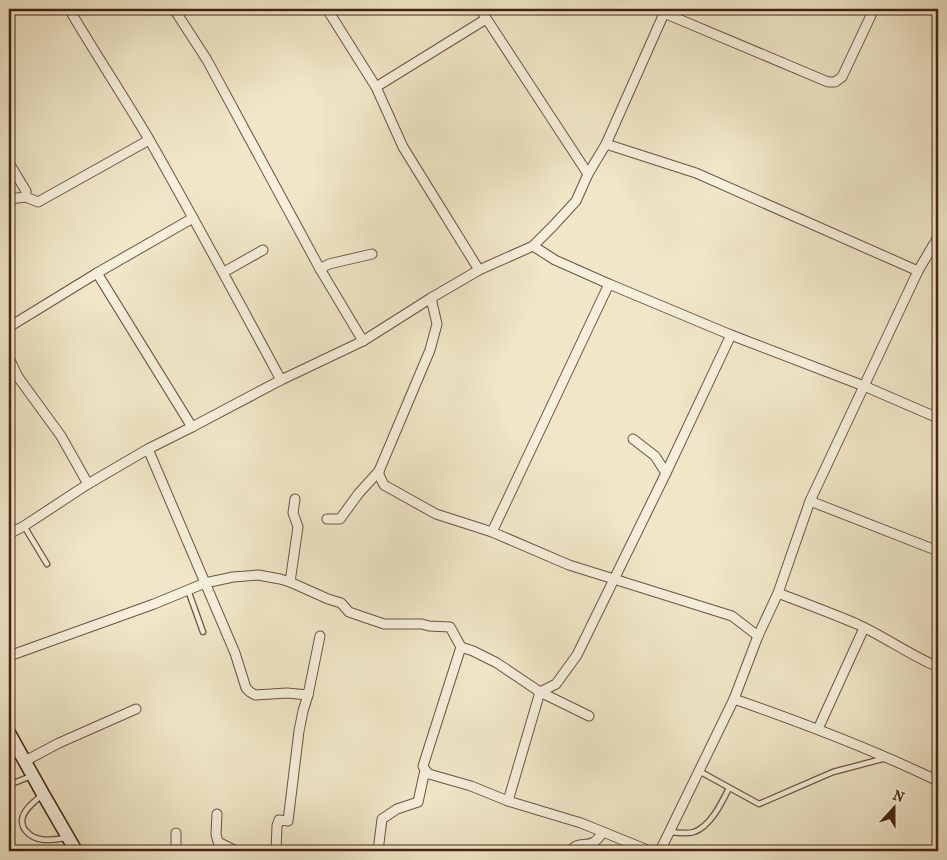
<svg xmlns="http://www.w3.org/2000/svg" width="947" height="860" font-family="'IM FELL French Canon',serif">
	<style>
		.lines { fill: none; stroke-linecap: round; stroke-linejoin: round }
		.lane-casing { stroke: #6e5340; stroke-width: 7 }
		.street-casing { stroke: #6e5340; stroke-width: 11 }
		.secondary-casing { stroke: #432213; stroke-width: 15 }
		.lane { stroke: #f5efdb; stroke-width: 4.5 }
		.street { stroke: #f5efdb; stroke-width: 9 }
		.secondary { stroke: #f5efdb; stroke-width: 12 }
	</style>
	<rect width="100%" height="100%" fill="#f0e7c8"/>
	<filter id="stains"><feTurbulence type="fractalNoise" baseFrequency=".004" numOctaves="4"/><feColorMatrix values="0 0 0 0 .2 0 0 0 0 .09 0 0 0 0 .02 0 0 0 .5 -.17"/></filter>
	<radialGradient id="worn" r=".72"><stop offset=".6" stop-color="#630" stop-opacity="0"/><stop offset="1" stop-color="#630" stop-opacity=".3"/></radialGradient>
	<g class="lines">
		<g class="lane-casing">
			<g id="lane">
				<path d="M24,526L47,564"/>
				<path d="M188,590L203,632"/>
				<path d="M699,771L759,804L833,772L886,758"/>
				<path d="M9,785L31,776"/>
				<path d="M42,795C35,801 23,810 22,820C22,823 23,828 26,831C36,843 52,840 66,838"/>
				<path d="M670,832C678,833 687,834 694,832C711,826 722,802 729,788"/>
			</g>
		</g>
		<g class="street-casing">
			<g id="street">
				<path d="M69,9C95,53 124,97 150,141C195,220 238,300 281,380"/>
				<path d="M174,9L207,60L320,269L363,341"/>
				<path d="M327,9L376,87L403,147L479,270"/>
				<path d="M480,9L588,174"/>
				<path d="M659,9L664,13L828,82H835L842,77L874,9"/>
				<path d="M376,87L486,19"/>
				<path d="M606,144L696,173L918,271"/>
				<path d="M9,163L26,191V197L9,199"/>
				<path d="M26,197L38,202L149,140"/>
				<path d="M533,246L555,260L609,284L731,335L864,386L938,418"/>
				<path d="M320,269L329,264L372,254"/>
				<path d="M224,272L263,250"/>
				<path d="M97,273L192,427"/>
				<path d="M431,298L437,324L430,350L379,471V475L384,485L436,514L492,532L569,565L732,616L758,636"/>
				<path d="M9,327L97,273L193,218"/>
				<path d="M9,358L18,377L61,436L88,484"/>
				<path d="M633,439L655,456L666,473"/>
				<path d="M148,449L235,653L246,688L250,692L255,695L287,693L308,695"/>
				<path d="M810,501L938,551"/>
				<path d="M327,519H340L359,493L379,471"/>
				<path d="M492,532L609,284"/>
				<path d="M9,534L24,526L88,484L148,449L192,427L281,380L363,341L431,298L479,270L533,246L553,226L576,201L588,174L606,144L666,9"/>
				<path d="M290,582L298,527L293,513L295,499"/>
				<path d="M778,593C804,603 831,613 857,624C885,637 910,655 938,667"/>
				<path d="M9,656L154,604L205,583L233,577L258,575L280,579L290,582L328,599L341,603L349,612L384,624H422L429,626L450,627L461,647L473,651L497,663L540,692L589,716"/>
				<path d="M734,699C803,723 872,749 938,781"/>
				<path d="M818,729L864,628"/>
				<path d="M25,761L59,743L136,709"/>
				<path d="M425,770L429,774L471,786L508,801L581,823L650,851"/>
				<path d="M508,801L540,692L556,684L577,655L666,473L731,335"/>
				<path d="M217,814L216,834L218,842L236,851"/>
				<path d="M176,851V833"/>
				<path d="M276,851L277,826L279,820L288,821L299,731L303,711L308,695L320,636"/>
				<path d="M378,851L382,819L397,809L418,802L425,770L423,766L461,647"/>
				<path d="M571,851C577,841 586,847 594,842C597,840 601,835 603,832"/>
				<path d="M660,851L734,699L758,636L778,593L810,501L918,271L938,237"/>
			</g>
		</g>
		<g class="secondary-casing">
			<path id="secondary" d="M9,733L43,794L76,851"/>
		</g>
		<use href="#lane" class="lane"/>
		<use href="#street" class="street"/>
		<use href="#secondary" class="secondary"/>
	</g>
	<rect width="947" height="860" fill="none" stroke="#f0e7c8" stroke-width="30"/>
	<rect x="10" y="10" width="927" height="840" fill="none" stroke="#432213" stroke-width="2.5"/>
	<rect x="15" y="15" width="917" height="830" fill="none" stroke="#432213"/>
	<g transform="translate(894 808) rotate(21)" stroke="#f5efdb" stroke-width="4" paint-order="stroke">
	<path d="M0-4L9 19L0 12L-9 19Z" fill="#432213"/>
	<text y="-8" font-size="14" font-weight="bold" text-anchor="middle" fill="#432213">N</text>
	</g>
	<rect width="100%" height="100%" filter="url(#stains)"/>
	<rect width="100%" height="100%" fill="url(#worn)"/>
</svg>
